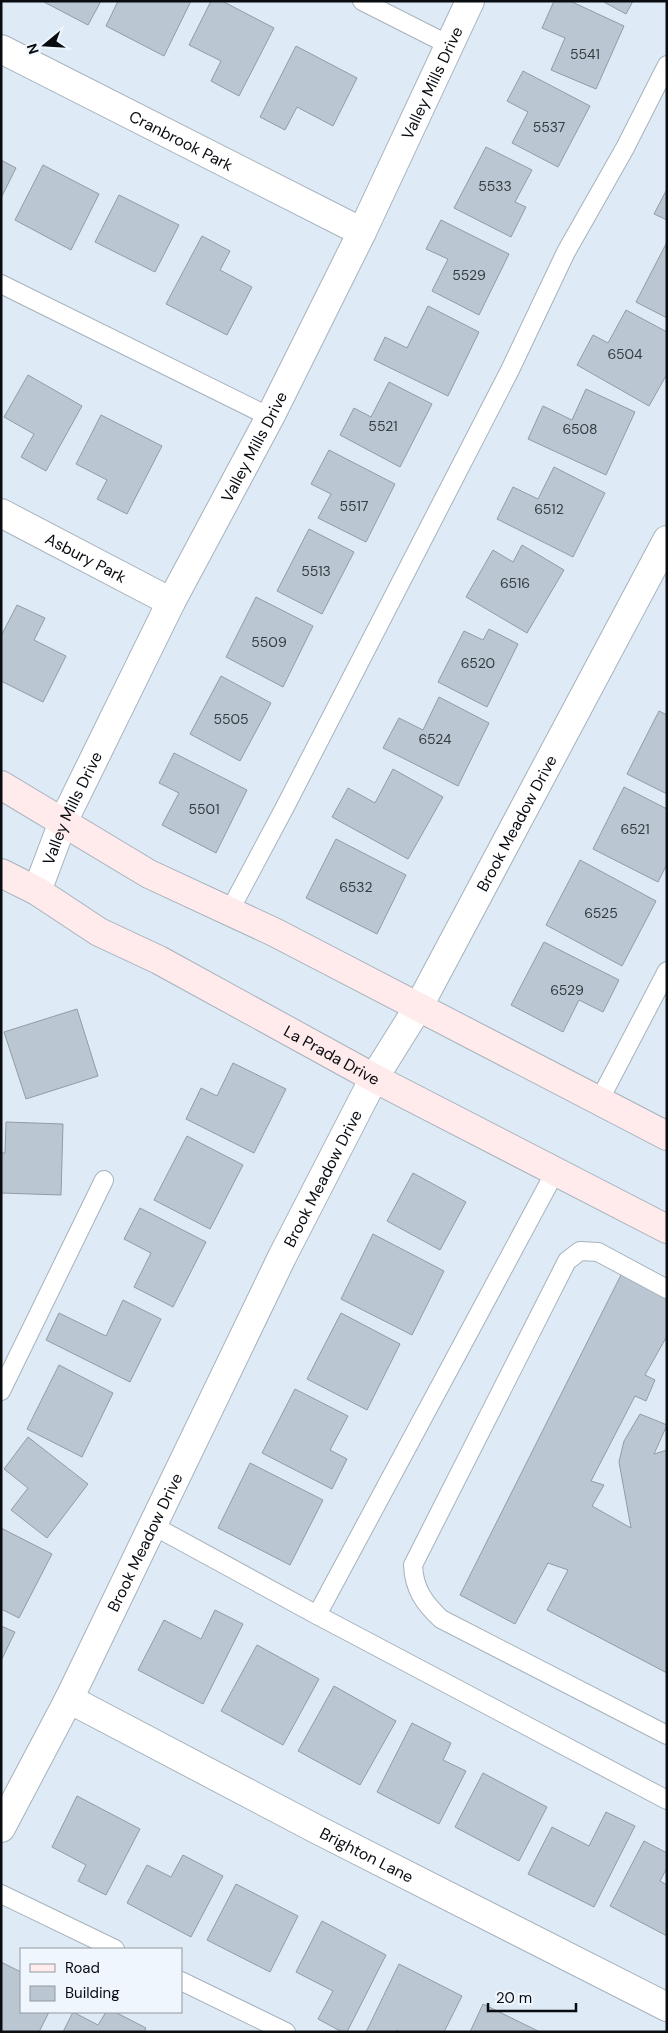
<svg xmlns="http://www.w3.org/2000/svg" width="668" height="2033" font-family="'DM Sans',sans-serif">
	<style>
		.building { fill: #bac6d1; stroke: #919ca6 }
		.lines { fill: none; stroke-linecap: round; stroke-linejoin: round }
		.lane-casing { stroke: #a6b2bc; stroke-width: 20 }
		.street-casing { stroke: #a6b2bc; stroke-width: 30 }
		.secondary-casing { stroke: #a6b2bc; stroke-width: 30 }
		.lane { stroke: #fff; stroke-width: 18 }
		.street { stroke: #fff; stroke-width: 28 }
		.secondary { stroke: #ffeaec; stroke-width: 28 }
		.labels { text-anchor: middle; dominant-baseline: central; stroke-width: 4; stroke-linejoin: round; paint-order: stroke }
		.number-label { font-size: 14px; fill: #353b41 }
		.street-label { font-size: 16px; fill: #090d11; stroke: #eff6fd }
	</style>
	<rect width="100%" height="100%" fill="#deeaf5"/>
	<g class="building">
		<path d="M42,1H101L88,25Z"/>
		<path d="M118,1H191L164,56L106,26Z"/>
		<path d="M211,1H222L274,28L239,96L211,81L221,61L189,45Z"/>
		<path d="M554,1H570L624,26L596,89L551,70L565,38L542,28Z"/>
		<path d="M602,1H633L626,14Z"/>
		<path d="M296,46L357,78L333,126L297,107L285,130L260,117Z"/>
		<path d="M523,71L590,106L558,167L512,143L528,112L507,101Z"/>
		<path d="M486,147L532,170L515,202L526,207L511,237L454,208Z"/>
		<path d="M1,160L16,168L1,198Z"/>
		<path d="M43,165L99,194L71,250L15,220Z"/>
		<path d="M667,189V220L654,214Z"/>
		<path d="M119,195L179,225L155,272L95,242Z"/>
		<path d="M441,220L509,254L479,315L432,291L448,259L426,249Z"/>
		<path d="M202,236L230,251L220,270L252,287L227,335L166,304Z"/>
		<path d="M667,242V318L636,302Z"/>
		<path d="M428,306L479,332L448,396L374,360L385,337L407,348Z"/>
		<path d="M626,310L667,332V374L649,406L577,365L593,335L608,343Z"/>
		<path d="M28,375L82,406L46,471L21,457L34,434L4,417Z"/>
		<path d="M389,382L432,404L400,467L340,435L354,408L371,417Z"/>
		<path d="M586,389L635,412L606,475L528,439L543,406L572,420Z"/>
		<path d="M101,415L162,446L127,514L97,499L107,480L76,464Z"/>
		<path d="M329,450L395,484L366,542L318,518L331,494L311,484Z"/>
		<path d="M554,467L605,493L573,557L497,519L513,487L538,499Z"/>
		<path d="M309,529L354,552L322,614L277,591Z"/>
		<path d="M522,545L564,570L527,633L466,597L493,550L513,562Z"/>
		<path d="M256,597L313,626L283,687L226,657Z"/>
		<path d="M17,605L45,618L34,640L66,656L43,702L1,681V636Z"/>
		<path d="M489,629L518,644L487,707L438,682L464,631L483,640Z"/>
		<path d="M221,676L271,703L240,761L190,734Z"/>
		<path d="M439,697L489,723L458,786L383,748L399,718L423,730Z"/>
		<path d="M659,711L667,715V794L627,774Z"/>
		<path d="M174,753L247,790L216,853L162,825L179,793L159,783Z"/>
		<path d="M393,769L443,797L408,859L332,817L348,788L375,803Z"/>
		<path d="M624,787L667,809V864L658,882L593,849Z"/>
		<path d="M336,839L406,875L377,934L306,898Z"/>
		<path d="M580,860L656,901L622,966L546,925Z"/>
		<path d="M544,942L619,980L603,1012L579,1000L563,1032L511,1005Z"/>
		<path d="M77,1009L98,1076L26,1099L4,1032Z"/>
		<path d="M233,1063L286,1089L254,1153L186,1119L201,1088L217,1096Z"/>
		<path d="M6,1122L63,1124L61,1195L1,1193V1153H5Z"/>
		<path d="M187,1136L243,1165L210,1229L154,1200Z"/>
		<path d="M413,1173L466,1202L440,1250L387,1221Z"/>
		<path d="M140,1208L206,1242L173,1307L134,1287L151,1253L124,1239Z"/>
		<path d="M373,1234L444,1271L412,1335L341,1299Z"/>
		<path d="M622,1273L667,1294V1336L645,1375L655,1380L646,1401L635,1396L591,1481L604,1485L592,1506L631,1528L619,1462L624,1441L640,1414L667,1425L654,1454L667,1450V1673L547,1610L568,1570L548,1563L515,1624L460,1595Z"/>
		<path d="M123,1300L161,1319L130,1382L46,1340L59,1313L106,1336Z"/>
		<path d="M341,1313L400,1344L367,1410L307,1379Z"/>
		<path d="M59,1365L113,1393L82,1457L27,1429Z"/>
		<path d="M295,1389L348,1416L330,1450L347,1459L332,1489L262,1453Z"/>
		<path d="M28,1437L88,1484L47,1538L11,1510L28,1488L4,1469Z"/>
		<path d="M250,1463L323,1500L290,1565L218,1528Z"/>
		<path d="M1,1528L52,1554L19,1618L1,1609Z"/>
		<path d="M215,1610L243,1624L203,1704L138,1670L164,1620L201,1639Z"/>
		<path d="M1,1626L15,1632L1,1661Z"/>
		<path d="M257,1645L319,1679L283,1745L221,1711Z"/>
		<path d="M334,1686L396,1721L360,1785L298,1751Z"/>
		<path d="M412,1723L451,1743L443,1760L466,1771L439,1824L377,1792Z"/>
		<path d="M483,1773L547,1807L519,1861L455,1827Z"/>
		<path d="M77,1796L140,1829L106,1895L78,1881L86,1865L52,1847Z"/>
		<path d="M606,1812L635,1826L594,1907L528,1874L552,1827L589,1846Z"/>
		<path d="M644,1841L667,1853V1868L660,1881L667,1885V1936L610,1906Z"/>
		<path d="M183,1855L223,1876L191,1937L127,1903L147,1865L171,1877Z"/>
		<path d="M236,1884L298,1916L270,1972L207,1940Z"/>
		<path d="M322,1921L386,1955L347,2032H342L318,2019L333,1991L296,1972Z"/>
		<path d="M1,1962L21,1972V2012H49L39,2032H1Z"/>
		<path d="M399,1964L462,1996L444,2032H400L397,2030L396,2032H366Z"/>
		<path d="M483,2004L540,2032H470Z"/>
		<path d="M73,2012L98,2025L106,2012H115L146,2028L144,2032H63Z"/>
	</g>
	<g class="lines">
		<g class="lane-casing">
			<g id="lane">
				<path d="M362,1L451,46"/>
				<path d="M1,284L270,417"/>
				<path d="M229,912L285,807L510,370L566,252L625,148L667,65"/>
				<path d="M599,1101L667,971"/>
				<path d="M667,1289L598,1252L580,1251L567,1261L413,1565C414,1589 424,1603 441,1619L667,1735"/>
				<path d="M1,1391L104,1180"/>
				<path d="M152,1525L317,1615L555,1172"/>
				<path d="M317,1615L667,1800"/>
				<path d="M1,1894L115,1949"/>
				<path d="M181,1981L286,2032"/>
			</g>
		</g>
		<g class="street-casing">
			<g id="street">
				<path id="s1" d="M1,49L362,232"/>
				<path id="s2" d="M1,513L171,602"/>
				<path id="s3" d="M37,891L63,822L171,602L270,417L362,232L470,1"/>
				<path id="s4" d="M69,1699L318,1830L667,2007"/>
				<path id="s5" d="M1,1828L69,1699L282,1257L374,1078L419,1006L667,540"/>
			</g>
		</g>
		<g class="secondary-casing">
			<g id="secondary">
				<path d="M1,785L149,874L274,932L667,1136"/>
				<path id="s6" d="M1,873L37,891L99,932L159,960L374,1078L667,1229"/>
			</g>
		</g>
		<use href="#lane" class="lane"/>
		<use href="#street" class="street"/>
		<use href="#secondary" class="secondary"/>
	</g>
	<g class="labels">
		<g class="number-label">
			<text x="585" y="54">5541</text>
			<text x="549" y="127">5537</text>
			<text x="495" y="186">5533</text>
			<text x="469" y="275">5529</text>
			<text x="625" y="354">6504</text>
			<text x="383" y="426">5521</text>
			<text x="580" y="429">6508</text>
			<text x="354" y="506">5517</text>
			<text x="549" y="509">6512</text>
			<text x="316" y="571">5513</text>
			<text x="515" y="583">6516</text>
			<text x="269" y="642">5509</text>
			<text x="478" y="663">6520</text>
			<text x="231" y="719">5505</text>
			<text x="435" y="739">6524</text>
			<text x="204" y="809">5501</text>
			<text x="635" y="829">6521</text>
			<text x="356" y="887">6532</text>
			<text x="601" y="913">6525</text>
			<text x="567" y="990">6529</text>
		</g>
		<g class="street-label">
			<text stroke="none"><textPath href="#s3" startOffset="900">Valley Mills Drive</textPath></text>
			<text stroke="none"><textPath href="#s1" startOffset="202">Cranbrook Park</textPath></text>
			<text stroke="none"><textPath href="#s3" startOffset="495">Valley Mills Drive</textPath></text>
			<text stroke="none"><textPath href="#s2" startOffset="96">Asbury Park</textPath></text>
			<text stroke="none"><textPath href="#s3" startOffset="90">Valley Mills Drive</textPath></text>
			<text stroke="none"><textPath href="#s5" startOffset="1130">Brook Meadow Drive</textPath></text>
			<text stroke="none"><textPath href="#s6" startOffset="378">La Prada Drive</textPath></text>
			<text stroke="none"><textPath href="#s5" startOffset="725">Brook Meadow Drive</textPath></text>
			<text stroke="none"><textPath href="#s5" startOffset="320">Brook Meadow Drive</textPath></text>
			<text stroke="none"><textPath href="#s4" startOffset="336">Brighton Lane</textPath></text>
		</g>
	</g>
	<rect width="668" height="2033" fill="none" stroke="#090d11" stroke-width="5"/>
	<rect x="20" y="1948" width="162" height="65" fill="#eff6fd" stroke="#93999f"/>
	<rect x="30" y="1964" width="25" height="8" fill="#ffeaec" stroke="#93999f"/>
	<text x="65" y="1973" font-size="15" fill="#090d11">Road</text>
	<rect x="30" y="1986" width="25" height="15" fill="#bac6d1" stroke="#93999f"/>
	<text x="65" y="1998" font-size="15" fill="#090d11">Building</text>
	<g transform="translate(45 45) rotate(252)" stroke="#eff6fd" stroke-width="4" paint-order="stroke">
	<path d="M0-4L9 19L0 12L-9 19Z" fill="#090d11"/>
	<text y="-8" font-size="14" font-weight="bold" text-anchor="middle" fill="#090d11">N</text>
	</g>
	<path d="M488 2003v8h88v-8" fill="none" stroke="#090d11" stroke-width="2.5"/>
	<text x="496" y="2003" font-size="15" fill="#090d11" stroke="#eff6fd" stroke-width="4" paint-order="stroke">20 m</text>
</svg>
